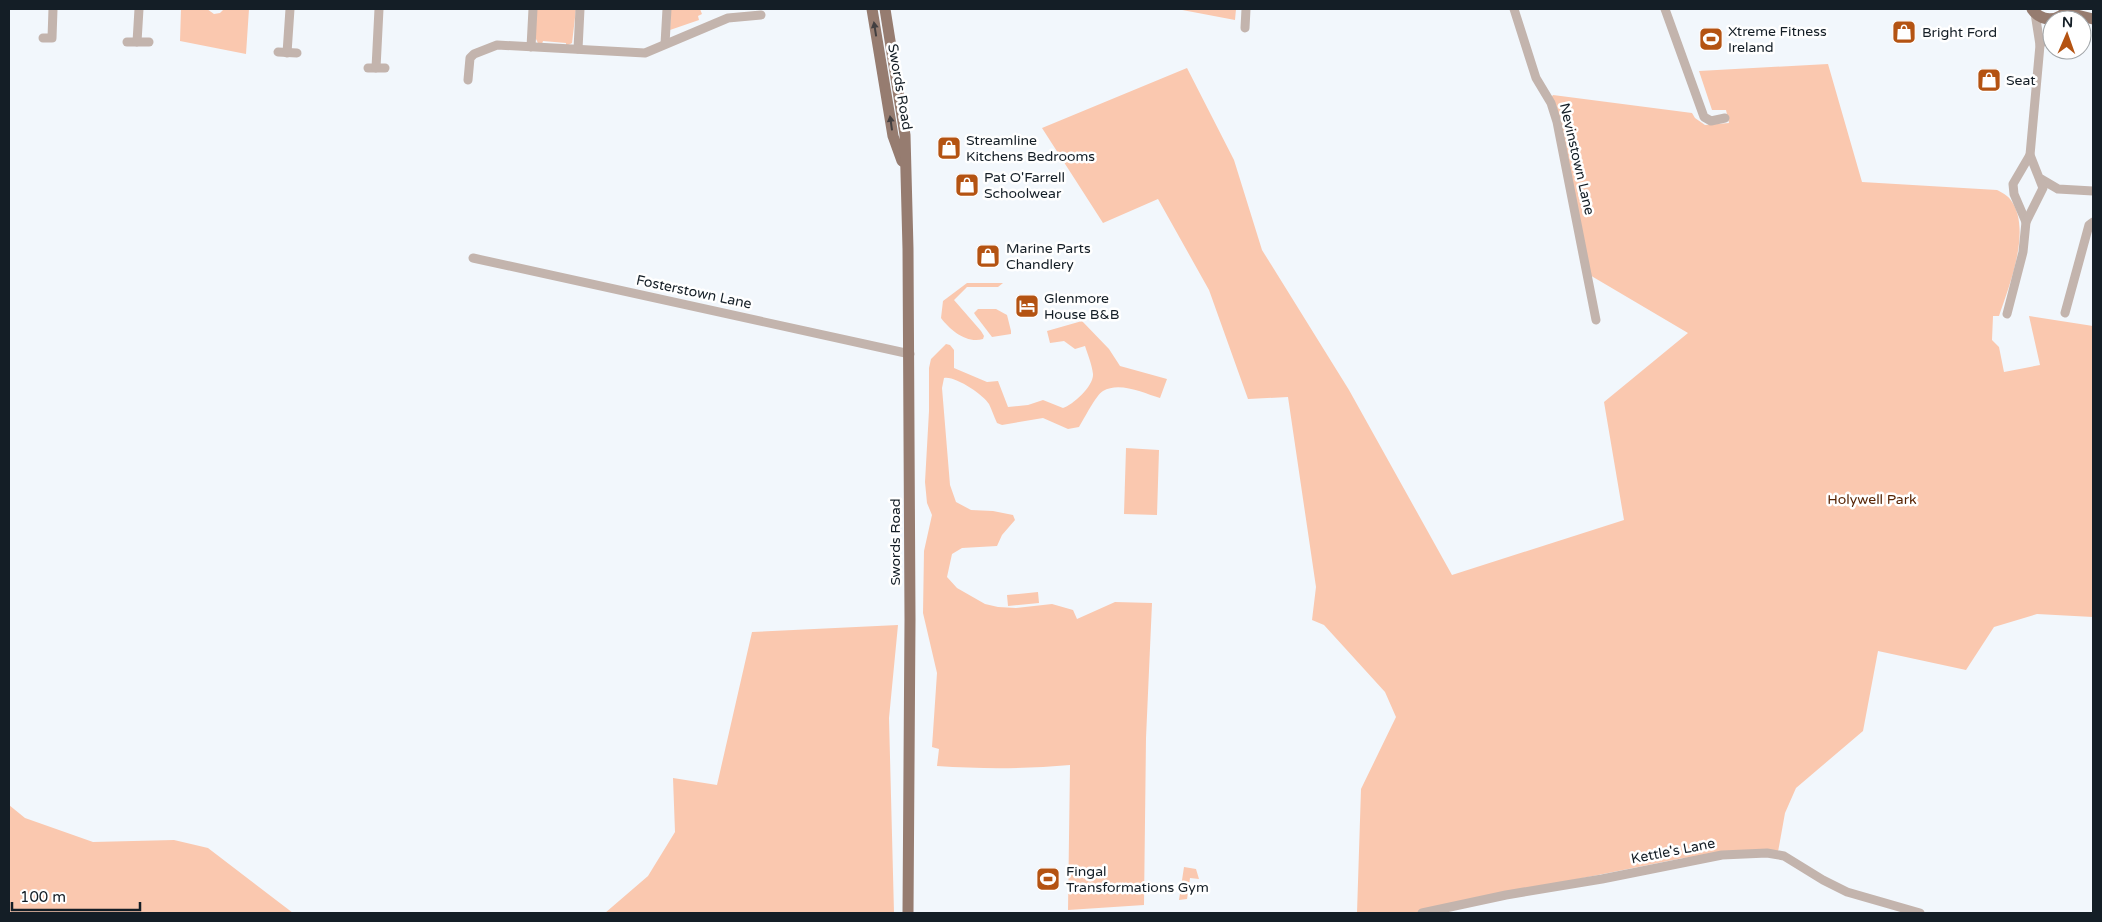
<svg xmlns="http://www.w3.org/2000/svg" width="2102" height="922" font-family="'Varela Round',sans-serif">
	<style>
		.green { fill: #fac8af }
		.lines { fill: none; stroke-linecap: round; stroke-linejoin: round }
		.minor { stroke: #c3b4ad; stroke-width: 9 }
		.major { stroke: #967c70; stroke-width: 11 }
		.oneway { fill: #423f40 }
		.labels { text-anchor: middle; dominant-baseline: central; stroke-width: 5; stroke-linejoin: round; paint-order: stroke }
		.poi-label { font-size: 14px; fill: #141e26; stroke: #fff; text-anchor: start }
		.street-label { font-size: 14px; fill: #141e26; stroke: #fff }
		.park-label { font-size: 14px; fill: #582505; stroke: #fff }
	</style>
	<rect width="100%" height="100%" fill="#f2f7fc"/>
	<g class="green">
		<path d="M181,9H207L214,14L220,13L224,9H249L246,54L180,41Z"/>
		<path d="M536,9H576L572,43L566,46V43L543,41L542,44L538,43L535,37Z"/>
		<path d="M671,9H700L702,14L698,16L699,20L670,30Z"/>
		<path d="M1177,9H1236L1235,20Z"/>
		<path d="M1828,64L1862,182L1997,190C2001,192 2007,195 2010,199C2033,228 2009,286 1999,316H1993L1992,340L1999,347L2004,372L2040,365L2029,316L2093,326V617L2037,614L1994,627L1966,670L1878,651L1863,731L1796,788L1785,813L1778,852L1683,858L1533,888L1418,913H1357L1361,789L1396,717L1385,692L1324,625L1312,620L1316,587L1288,397L1248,399L1209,290L1158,199L1103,223L1042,128L1187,68L1234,160L1262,250L1349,390L1452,575L1624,520L1604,402L1688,333L1588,274L1549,100L1553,95L1692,113L1695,118L1705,125L1729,123L1726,110H1712L1699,71Z"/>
		<path d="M967,283H1003L998,287H967L954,300L981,331L984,336L983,339C967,344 950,330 941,318L943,301Z"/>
		<path d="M978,309H996L1007,315L1011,331V334L992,337L976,316L974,313Z"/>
		<path d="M1082,321L1109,349L1120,366L1167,379L1160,398C1144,393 1119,381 1103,391C1096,395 1084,419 1079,427L1068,429L1043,418L1002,425L997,423C994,417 992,410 989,404C984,395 954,375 944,378L942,388L950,485L956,502L971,510L993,511L1013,515L1015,520L1002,535L997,546L962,548L952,554L947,577L957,588L985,604L998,607L1016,608L1052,604L1073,610L1077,619L1115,602L1152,603L1146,738L1144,905L1068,910L1070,765C1026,769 982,769 937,766L939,749L932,747L937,673L923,613L924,551L932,515L927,503L925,482L929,411V368L931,359L946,344L950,345L954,350V368L987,382L998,381L1008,407L1028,405L1043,400L1063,408C1073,405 1094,386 1093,374C1092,365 1088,355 1085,346L1075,349L1064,341L1050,343L1047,331Z"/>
		<path d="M1126,448L1159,450L1157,515L1124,514Z"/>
		<path d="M1038,592L1039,603L1008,606L1007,595Z"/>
		<path d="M898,625L889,718L894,913H605L648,876L675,832L673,778L717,785L752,632Z"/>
		<path d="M9,805L25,818L93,842L174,840L208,848L293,913H9Z"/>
		<path d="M1184,867L1196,869L1199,879L1190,878L1187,899L1179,900Z"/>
	</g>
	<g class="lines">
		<g class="minor">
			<path d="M1514,9L1536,78L1551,103L1557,122L1596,320"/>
			<path d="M1665,9L1704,117L1711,121L1725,118"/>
			<path d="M1245,28L1246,9"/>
			<path d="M43,38H52L53,9"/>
			<path d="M127,42H149"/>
			<path d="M137,42L139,9"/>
			<path d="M665,44L667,9"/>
			<path d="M2040,45L2052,28"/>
			<path d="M531,47L533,9"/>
			<path d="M578,49L580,9"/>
			<path d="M278,52L297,53"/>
			<path d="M287,53L290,9"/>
			<path d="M368,68H385"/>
			<path d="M376,68L379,9"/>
			<path d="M468,80L470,58L474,54L497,45L645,53L728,18L761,15"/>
			<path d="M2041,179L2058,189L2093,191"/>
			<path d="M2026,222L2014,194L2013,184L2030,155"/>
			<path d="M473,258L910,354"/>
			<path d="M2065,313L2089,225L2093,222"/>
			<path d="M2007,314L2023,252L2026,222L2043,188L2030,155L2040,45L2035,13"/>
			<path d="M1422,913L1506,895L1602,879L1722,855L1767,853L1784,856L1823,880L1847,892L1920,913"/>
		</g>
		<g class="major">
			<path d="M872,9L893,136L902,161"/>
			<path d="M885,9L905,135L908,249L910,619L908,913"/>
			<path d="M2032,9C2041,22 2058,22 2068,9"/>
			<path d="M2065,12L2093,19"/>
		</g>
	</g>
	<defs><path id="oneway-solid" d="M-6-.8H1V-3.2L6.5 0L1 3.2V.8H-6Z" transform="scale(1.25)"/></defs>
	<g class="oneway">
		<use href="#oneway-solid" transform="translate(875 29) rotate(-99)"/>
		<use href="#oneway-solid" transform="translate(891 123) rotate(-98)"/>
	</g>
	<defs>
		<g id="shop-square" transform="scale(1.25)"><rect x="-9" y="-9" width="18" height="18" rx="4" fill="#b45312" stroke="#fff"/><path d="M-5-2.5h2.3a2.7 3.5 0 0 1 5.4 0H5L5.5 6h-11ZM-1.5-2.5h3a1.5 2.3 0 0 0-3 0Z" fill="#fff"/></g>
		<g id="stadium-square" transform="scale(1.25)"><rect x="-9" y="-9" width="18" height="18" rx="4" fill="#b45312" stroke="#fff"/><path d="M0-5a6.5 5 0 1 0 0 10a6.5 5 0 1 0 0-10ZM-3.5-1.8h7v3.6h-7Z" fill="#fff"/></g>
		<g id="hotel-square" transform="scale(1.25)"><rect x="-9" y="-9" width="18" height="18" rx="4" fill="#b45312" stroke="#fff"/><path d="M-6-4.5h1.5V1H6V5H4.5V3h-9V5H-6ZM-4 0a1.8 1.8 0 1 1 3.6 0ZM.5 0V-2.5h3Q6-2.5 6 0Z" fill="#fff"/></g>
	</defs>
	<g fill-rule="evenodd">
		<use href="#shop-square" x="1904" y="32"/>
		<use href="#stadium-square" x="1711" y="39"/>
		<use href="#shop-square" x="1989" y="80"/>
		<use href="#shop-square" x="949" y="148"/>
		<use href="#shop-square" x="967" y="185"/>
		<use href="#shop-square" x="988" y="256"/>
		<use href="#hotel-square" x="1027" y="306"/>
		<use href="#stadium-square" x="1048" y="879"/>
	</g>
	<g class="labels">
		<g class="poi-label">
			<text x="1728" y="31">Xtreme Fitness<tspan x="1728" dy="16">Ireland</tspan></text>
			<text x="1922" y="32">Bright Ford</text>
			<text x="2006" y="80">Seat</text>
			<text x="966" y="140">Streamline<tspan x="966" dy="16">Kitchens Bedrooms</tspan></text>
			<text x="984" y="177">Pat O'Farrell<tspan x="984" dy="16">Schoolwear</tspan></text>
			<text x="1006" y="248">Marine Parts<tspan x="1006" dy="16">Chandlery</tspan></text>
			<text x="1044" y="298">Glenmore<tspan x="1044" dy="16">House B&amp;B</tspan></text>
			<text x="1066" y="871">Fingal<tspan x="1066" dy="16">Transformations Gym</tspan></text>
		</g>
		<g class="street-label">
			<text transform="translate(900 87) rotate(80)">Swords Road</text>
			<text transform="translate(1577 159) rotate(77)">Nevinstown Lane</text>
			<text transform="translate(694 292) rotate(12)">Fosterstown Lane</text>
			<text transform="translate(895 542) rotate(-90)">Swords Road</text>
			<text transform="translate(1673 851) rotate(-11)">Kettle's Lane</text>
		</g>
		<g class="park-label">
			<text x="1872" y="499">Holywell Park</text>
		</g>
	</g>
	<rect width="2102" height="922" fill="none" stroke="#141e26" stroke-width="20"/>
	<g transform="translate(2067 35) rotate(2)"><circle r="24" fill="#ffffff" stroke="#a1a5a8"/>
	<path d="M0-4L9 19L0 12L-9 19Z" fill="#b45312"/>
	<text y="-8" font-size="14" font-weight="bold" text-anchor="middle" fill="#141e26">N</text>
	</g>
	<path d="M12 902v8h128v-8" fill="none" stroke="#141e26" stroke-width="2.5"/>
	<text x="20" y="902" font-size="15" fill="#141e26" stroke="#ffffff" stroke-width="4" paint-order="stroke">100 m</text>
</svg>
